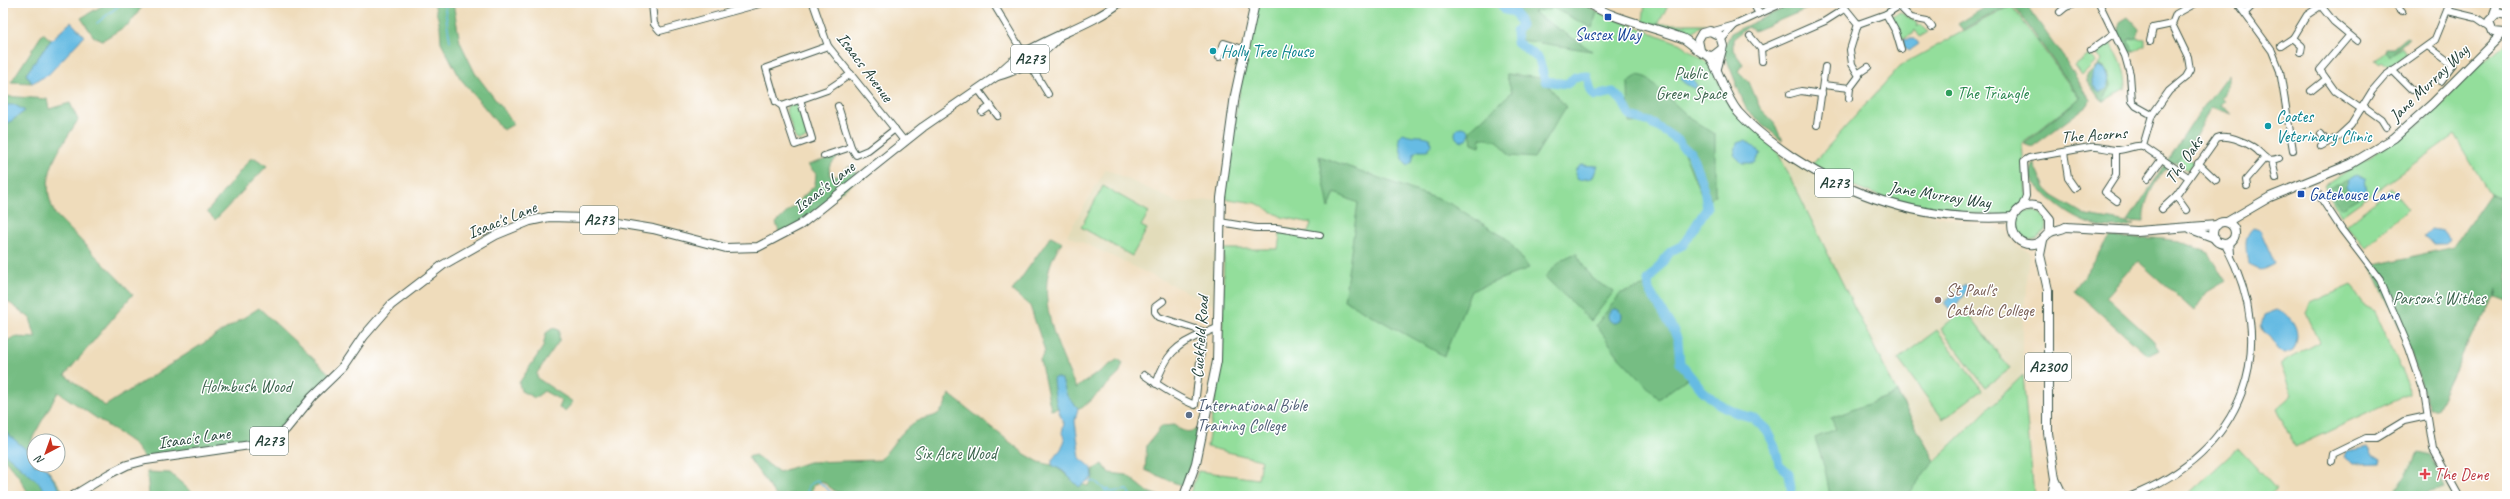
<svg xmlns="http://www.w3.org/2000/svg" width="2510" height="499" font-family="Caveat,sans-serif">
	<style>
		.built { fill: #e2dcba }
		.green { fill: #93de9b; stroke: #598e68 }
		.forest { fill: #76bd83; stroke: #4a7d5c }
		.water { fill: #66bbe3; stroke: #427c8c }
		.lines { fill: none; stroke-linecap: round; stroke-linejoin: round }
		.stream { stroke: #66bbe3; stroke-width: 1.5 }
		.river { stroke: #66bbe3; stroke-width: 9 }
		.minor-casing { stroke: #3e5548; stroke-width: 8 }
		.major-casing { stroke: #3e5548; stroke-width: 10 }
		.minor { stroke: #fff; stroke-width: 6 }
		.major { stroke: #fff; stroke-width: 8 }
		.transit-dot { fill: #1a4fb4; stroke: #fff; stroke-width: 1.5 }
		.culture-dot { fill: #0f9aa8; stroke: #fff; stroke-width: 1.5 }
		.leisure-dot { fill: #2e9e5b; stroke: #fff; stroke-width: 1.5 }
		.education-dot { fill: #8d6e63; stroke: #fff; stroke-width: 1.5 }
		.service-dot { fill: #5c6f8a; stroke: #fff; stroke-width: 1.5 }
		.health-dot { fill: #e0444e; stroke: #fff; stroke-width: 1.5 }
		.labels { text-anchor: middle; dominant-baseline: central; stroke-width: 3; stroke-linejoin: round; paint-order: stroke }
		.shield { fill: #fff; stroke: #627771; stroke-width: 1 }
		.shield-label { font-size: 16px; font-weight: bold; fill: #1f3d34 }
		.transit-label { font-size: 17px; fill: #164399; stroke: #fff }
		.culture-label { font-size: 17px; fill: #0d838f; stroke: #fff; text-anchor: start }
		.street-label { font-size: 17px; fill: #1f3d34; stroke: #fff }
		.park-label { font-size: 17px; fill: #3c654e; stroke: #fff }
		.leisure-label { font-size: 17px; fill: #27864d; stroke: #fff; text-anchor: start }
		.education-label { font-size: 17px; fill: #785e54; stroke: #fff; text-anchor: start }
		.service-label { font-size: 17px; fill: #4e5e75; stroke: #fff; text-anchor: start }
		.health-label { font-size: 17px; fill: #be3a42; stroke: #fff; text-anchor: start }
	</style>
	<rect width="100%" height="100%" fill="#fff"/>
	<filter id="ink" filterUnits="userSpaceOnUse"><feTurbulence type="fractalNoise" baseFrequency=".025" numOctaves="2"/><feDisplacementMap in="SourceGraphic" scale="8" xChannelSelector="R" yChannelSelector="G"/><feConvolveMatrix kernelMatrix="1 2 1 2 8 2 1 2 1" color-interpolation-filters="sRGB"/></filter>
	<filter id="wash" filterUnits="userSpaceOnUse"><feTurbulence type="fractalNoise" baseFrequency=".012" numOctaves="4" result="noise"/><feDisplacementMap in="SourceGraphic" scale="16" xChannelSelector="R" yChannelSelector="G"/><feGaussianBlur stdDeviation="0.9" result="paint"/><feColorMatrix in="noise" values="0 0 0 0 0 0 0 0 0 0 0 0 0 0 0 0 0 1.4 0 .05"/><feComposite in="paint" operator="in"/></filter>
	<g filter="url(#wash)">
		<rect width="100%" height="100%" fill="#efdcbb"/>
		<g class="built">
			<path d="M1776,149L1806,171L1886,205L2007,231L2016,245L2030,252L2023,319V375L1933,465Z"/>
			<path d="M1106,169L1179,203L1218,199L1214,305L1067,235Z"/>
			<path d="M2433,449L2459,496H2389L2418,452Z"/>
		</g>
		<g class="green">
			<path d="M1255,3H1554L1591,28L1597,12L1679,43L1708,63L1729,100L1776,149L1895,389L1935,461L2023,375L2034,496H1189L1198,471L1258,479L1261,460L1207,447L1222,357L1224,249H1278L1281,228L1308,233L1311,223L1282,217L1256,203L1221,198Z"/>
			<path d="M1645,3H1669L1659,23L1654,24H1705L1689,34L1668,31L1643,21Z"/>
			<path d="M2011,5L2079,98L2022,144L2027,205L2013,217L1911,209L1809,168L1900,66Z"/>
			<path d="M1900,12L1917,23L1916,27L1921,24L1928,32L1920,37L1915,30L1913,34L1901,40L1890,17Z"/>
			<path d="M2137,38L2145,39V45L2135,51L2128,42L2129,39Z"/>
			<path d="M2507,41V203L2490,194L2454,135L2341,216L2324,186L2425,120L2480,64Z"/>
			<path d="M2110,43C2120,57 2126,71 2126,88L2102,102L2111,86L2105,69L2098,65L2102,60L2098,56V51Z"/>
			<path d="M2402,47L2406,54L2389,68L2382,62L2380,64L2375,60L2385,51L2390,56Z"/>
			<path d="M2089,55L2095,60V63L2082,76L2075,66Z"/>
			<path d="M795,103L799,105L808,134L807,138L799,141L795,138L786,110L788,106Z"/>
			<path d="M2181,154L2194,162L2187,170L2175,163Z"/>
			<path d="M1103,186L1149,212L1141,226L1147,229L1132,256L1081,227Z"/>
			<path d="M2391,188L2408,208L2365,248L2346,226Z"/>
			<circle cx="2031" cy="225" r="15"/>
			<path d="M2351,285L2365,306L2375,311L2408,383L2409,394L2295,447L2277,408L2292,395L2281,366V363L2320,342L2306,313L2311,303Z"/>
			<path d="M1965,310L2010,369L1985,387L1941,328Z"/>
			<path d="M1937,330L1982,390L1943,419L1898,359Z"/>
			<path d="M2238,448L2276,489L2269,496H2186Z"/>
		</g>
		<g class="forest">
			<path d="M107,3H145L129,24L103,40L94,37L81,18Z"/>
			<path d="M434,3H453L460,42L475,73L514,124L503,130L460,78L441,42L440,26Z"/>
			<path d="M1497,3H1584L1597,12L1592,28L1553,8L1533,12L1592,51L1515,39L1519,9L1501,10Z"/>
			<path d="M1795,3H1821L1754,31L1748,27L1733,39V50L1743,64L1738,71L1749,82L1760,108L1774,122L1782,141L1747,111L1723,50L1731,33Z"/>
			<path d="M1992,3H2025L2064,58L2090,100L2088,105L2032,147L2024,144L2080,98L2012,3L1963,30L1958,24Z"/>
			<path d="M2128,17L2139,29L2137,38L2129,39L2128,42L2135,51L2126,54L2117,37L2120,22Z"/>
			<path d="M43,33L51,40L26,74L32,83L11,82Z"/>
			<path d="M2407,37L2409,38L2390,56L2385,51L2386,48H2394Z"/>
			<path d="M2098,65L2108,73L2111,86L2102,102L2087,81V76Z"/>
			<path d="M1506,74L1542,78L1566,107L1534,158L1510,156L1498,141L1481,138L1480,146L1472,143L1470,130L1512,92Z"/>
			<path d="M2228,74V86L2221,98L2224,101L2220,105L2232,114L2211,107C2203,126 2189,147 2176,162C2173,165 2168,166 2166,169C2154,182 2142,204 2144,222L2128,221L2199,113Z"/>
			<path d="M1638,75L1646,77L1691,119L1715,134V195L1705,204L1679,141L1650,122L1629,123L1628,82Z"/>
			<path d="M3,96L47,99L49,109L70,103L78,120C58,152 37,176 55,214L133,294L65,375L105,406L259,308L333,377L276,438L146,460L133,443L58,392L33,437L27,452L34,456V465H44L66,495L30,496L18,475L3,457V343L14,337L36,338L30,318L3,298Z"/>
			<path d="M839,155L829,167L830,176H838L849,166L861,177L781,237L776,223L815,185L816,174L808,165Z"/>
			<path d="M1319,156L1451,204L1507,239L1529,268L1471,291L1444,356L1344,300L1358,203L1335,193L1329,208Z"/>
			<path d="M255,158L267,166L215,220L207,212L250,159Z"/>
			<path d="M2034,163L2045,188L2053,196L2087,216L2134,224C2103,237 2065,216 2044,192C2037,184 2034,185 2030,174Z"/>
			<path d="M2347,180L2346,188L2358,198L2341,208L2326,189Z"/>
			<path d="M2490,194L2507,203V302L2496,298L2498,289L2496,297L2473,333L2437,409H2430L2409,348L2371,266L2453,247Z"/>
			<path d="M1051,236L1062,242C1029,287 1056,343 1076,388L1118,359L1123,363L1119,374L1082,408L1063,407L1051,410L1040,360L1045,351L1030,306L1012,291Z"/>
			<path d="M2110,238H2154L2180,241L2209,253L2226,281L2207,292L2194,311L2138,261L2106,297L2153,340L2159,349L2147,355L2074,290Z"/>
			<path d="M1576,253L1592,279L1614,291L1591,321L1545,277L1561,260Z"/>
			<path d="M1650,285L1677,334L1682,370L1690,376L1659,399L1619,357L1596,325L1621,293Z"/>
			<path d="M553,328L559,330V341L537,373V378L573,402L565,411L559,408L562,401L544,391L535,398L521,391L519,383L543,347L546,333Z"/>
			<path d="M1897,393L1935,461L1906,496H1830L1825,469L1815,438L1836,429L1831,418Z"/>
			<path d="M949,394L1025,454L1039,462L1055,466L1077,483L1088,486L1092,481L1094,469L1103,464L1109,473L1127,475L1148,492L1159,496H852L848,493L836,492L822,481L814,485L809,496L789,494L776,496L748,457L755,455L779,472L809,462L880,460C890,449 899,434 911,425C929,411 939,426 949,394Z"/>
			<path d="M1174,425C1186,435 1191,432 1204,426L1187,488L1145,470L1147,445L1162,426Z"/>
			<path d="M2418,452L2430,455L2445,488L2425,494V496H2392L2414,462Z"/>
			<path d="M147,472L170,473L196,496H149Z"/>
		</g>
		<g class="water">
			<path d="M71,22L84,36L48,75L32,83L26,74L51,40Z"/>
			<path d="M1910,39H1915L1919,44L1909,51L1903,46L1904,40Z"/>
			<path d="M2098,67L2106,71L2109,79L2107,89L2100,92C2091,87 2088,74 2098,67Z"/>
			<path d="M1684,74L1694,80L1697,86L1695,89L1684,83L1681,78Z"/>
			<path d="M3,105H15L25,111L3,127Z"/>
			<circle cx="1462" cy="134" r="7"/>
			<path d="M1403,133C1415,138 1420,134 1430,138L1431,145L1428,150H1418L1414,153L1412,162L1407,166C1401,158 1400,148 1399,137Z"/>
			<path d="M1746,140L1761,153L1754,163H1742L1734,155L1737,143Z"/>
			<path d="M1581,165L1598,166L1592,178L1578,180L1575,174L1576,169Z"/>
			<path d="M2355,175L2365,178L2367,194L2358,198L2346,188L2347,180Z"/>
			<path d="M2253,228L2260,230L2275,264L2261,271L2248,265C2247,252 2242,238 2253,228Z"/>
			<path d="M2431,229L2443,231L2449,239L2445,244H2433L2424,236Z"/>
			<path d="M1965,284L1969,288L1953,309L1949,310L1944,302Z"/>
			<circle cx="1615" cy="316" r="7"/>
			<path d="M2277,310C2295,317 2302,334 2293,350L2285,353C2274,350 2274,338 2264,333L2261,325L2264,315Z"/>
			<path d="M1056,377L1062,380L1067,396L1078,408L1075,421L1080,458C1088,465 1095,467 1092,478L1079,487L1063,471L1052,465V460L1061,449L1065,440L1062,433L1064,423C1057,411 1054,393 1053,379Z"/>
			<path d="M3,430L34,456V465H44L60,490L48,496L39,483L3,452Z"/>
			<path d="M2368,447L2373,455L2381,460L2380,463L2353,464L2345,457L2347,451Z"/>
		</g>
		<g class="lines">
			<g class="stream">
				<path d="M444,3L450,41"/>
				<path d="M97,23L122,3"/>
				<path d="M1090,481L1096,482L1106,491"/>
				<path d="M807,496L808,486L817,480L833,494L848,493L852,496"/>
				<path d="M852,496H864"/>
				<path d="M1105,496L1108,489L1111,492L1128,490L1130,496"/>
			</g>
			<path class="river" d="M1500,3L1505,10L1515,12L1521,25L1516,32L1517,42L1539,59L1545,81L1567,84L1575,77L1587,76L1591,91L1595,96L1613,92L1622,101L1631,117L1650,122L1679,141L1682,147L1691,152L1704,189L1707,208L1683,245L1671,251L1648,281L1649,290L1674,331L1678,341L1680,363L1701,389L1717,403L1736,413L1754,418L1766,429L1775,447L1779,464L1789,473L1792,496"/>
		</g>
	</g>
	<g filter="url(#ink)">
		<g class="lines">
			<g class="minor-casing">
				<g id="minor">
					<path d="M652,3L654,24L660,31L763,3"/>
					<path d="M813,3L828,46L905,142"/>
					<path d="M993,3L1048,94"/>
					<path d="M1753,3L1759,14"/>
					<path d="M1841,3L1858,24L1886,14L1904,3"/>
					<path d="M2063,3L2066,7L2079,3"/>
					<path d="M2099,3L2125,56L2130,74L2132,101L2136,106L2152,115L2143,146L2188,177"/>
					<path d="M2237,3L2272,51L2280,71L2293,150"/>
					<path d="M2394,3L2402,11"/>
					<path d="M2321,6L2334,22L2357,41"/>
					<path d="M1900,7L1911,18L1927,21L1932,27"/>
					<path d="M2448,11L2477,18L2490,27"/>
					<path d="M2060,12L2066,7"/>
					<path d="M2245,13L2255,3"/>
					<path d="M1886,14L1896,32L1901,49"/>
					<path d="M1714,31L1735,25L1783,3"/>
					<path d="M1750,36L1761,49L1762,61"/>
					<path d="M2349,36L2320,70L2335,91L2361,109"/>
					<path d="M2293,38L2302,46L2301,52"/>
					<path d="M1722,39L1734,26"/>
					<path d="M2150,41L2153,28L2172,24L2176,14L2196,3"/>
					<path d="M828,46L766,68L776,102L782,106L827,90L851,74"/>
					<path d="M2281,46L2293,38L2307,15L2325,3"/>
					<path d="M2429,47L2453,65L2441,81"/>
					<path d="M1761,49L1825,21L1844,9"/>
					<path d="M2091,50L2113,34"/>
					<path d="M1219,57L1224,43L1243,49"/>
					<path d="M2392,70L2412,90"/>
					<path d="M1859,73L1868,67"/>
					<path d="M1823,85L1850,88L1859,76L1852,64L1850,50L1858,24"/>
					<path d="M978,89L998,116"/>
					<path d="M2311,91L2326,79"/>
					<path d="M1790,94L1801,91L1822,94"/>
					<path d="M1849,98L1850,88"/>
					<path d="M782,106L795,145L812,139L800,99"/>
					<path d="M838,106L851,147L856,155L868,150L895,129"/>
					<path d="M2363,106L2381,119L2386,127"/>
					<path d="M982,112L991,106"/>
					<path d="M2152,115L2169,91L2186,77L2190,70L2188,57L2172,24"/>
					<path d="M1817,125L1825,67"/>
					<path d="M2321,134L2327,142"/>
					<path d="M2321,146L2338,137L2351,125L2372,91L2385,76L2435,40L2450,3"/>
					<path d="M2116,150V175L2105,192L2117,201"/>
					<path d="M2064,152L2068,178L2075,188"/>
					<path d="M824,156L851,147"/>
					<path d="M2272,161L2276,178"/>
					<path d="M2198,163L2216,180"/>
					<path d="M2147,179L2161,160"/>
					<path d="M2247,186L2246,180L2264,159"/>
					<path d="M2317,192L2342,230L2380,280L2409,348L2424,392L2433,449L2459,496"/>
					<path d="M2176,196L2186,210"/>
					<path d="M2021,208L2026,196L2024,161L2029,158L2090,147C2099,146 2106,149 2115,150C2125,151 2134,144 2143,146"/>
					<path d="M2162,209L2176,196L2217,138C2227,134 2243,141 2253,147C2263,153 2264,164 2279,158"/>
					<path d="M1220,222L1256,228H1277L1320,235"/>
					<path d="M2230,241L2231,254"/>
					<path d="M1163,301L1155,307V312L1159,317L1205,332"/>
					<path d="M1203,334L1217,328"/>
					<path d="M1144,375C1161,387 1177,398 1195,405L1203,334C1175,344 1165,357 1156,384"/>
					<path d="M2332,461L2333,454L2366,438H2376L2404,421L2427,416"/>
					<path d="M2131,496C2243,452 2283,350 2224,243"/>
				</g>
			</g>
			<g class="major-casing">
				<g id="major">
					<path d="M1587,3C1616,20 1650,26 1682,38C1693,43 1700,56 1713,56L1722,49"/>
					<path d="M2494,14L2498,3"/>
					<path d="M2505,33L2493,32L2489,21L2497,13L2507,15"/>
					<path d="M1700,50L1698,40L1702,33L1710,31L1720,36L1723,46L1717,68"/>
					<path d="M1709,56C1721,74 1724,95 1738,112C1753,129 1773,144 1792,157C1859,201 1933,222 2013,217"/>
					<path d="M997,76C1019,71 1043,54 1058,38"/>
					<path d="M2227,222L2270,197L2351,164L2394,138L2432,104L2502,34"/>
					<circle cx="2224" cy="233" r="11"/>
					<path d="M2066,227L2137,231L2217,225"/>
					<path d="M2191,229L2215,238"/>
					<path d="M2050,232V219L2040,207C2005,196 2003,248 2034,244C2043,243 2044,235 2051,232C2055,230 2061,230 2066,227"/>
					<path d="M2043,240L2040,255L2048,290V433L2055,479L2063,496"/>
					<path d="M73,496L109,474L127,465L146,460L264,443L276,438L286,429L312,397L343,367L364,336L391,305L443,265L496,235L530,221L549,217L586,218L653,229L726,248L758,247L800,225L923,127L997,76C1026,41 1084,31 1119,3"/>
					<path d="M1184,496L1196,463L1217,361L1221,198L1235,95L1255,3"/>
					<path d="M2052,496L2055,479"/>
				</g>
			</g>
			<use href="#minor" class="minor"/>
			<use href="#major" class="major"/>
		</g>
	</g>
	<g class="transit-dot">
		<rect x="1604" y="13" width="8" height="8" rx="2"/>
		<rect x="2297" y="190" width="8" height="8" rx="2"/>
	</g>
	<g class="culture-dot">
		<circle cx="1213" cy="51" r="4"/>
		<circle cx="2268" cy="126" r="4"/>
	</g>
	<circle class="leisure-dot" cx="1949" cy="93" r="4"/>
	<circle class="education-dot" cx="1938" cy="300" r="4"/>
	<circle class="service-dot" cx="1189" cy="415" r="4"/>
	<path class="health-dot" d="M2423 468h4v4h4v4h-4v4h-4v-4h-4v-4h4z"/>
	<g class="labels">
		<g class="shield">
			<rect x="1011" y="45" width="38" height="28" rx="3"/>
			<rect x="1815" y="169" width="38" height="28" rx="3"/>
			<rect x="580" y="206" width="38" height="28" rx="3"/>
			<rect x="2025" y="353" width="46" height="28" rx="3"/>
			<rect x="250" y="427" width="38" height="28" rx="3"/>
		</g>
		<g class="shield-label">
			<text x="1030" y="59">A273</text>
			<text x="1834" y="183">A273</text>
			<text x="599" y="220">A273</text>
			<text x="2048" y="367">A2300</text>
			<text x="269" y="441">A273</text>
		</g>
		<g class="transit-label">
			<text x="1608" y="34">Sussex Way</text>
			<text x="2309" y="194" text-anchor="start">Gatehouse Lane</text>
		</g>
		<g class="culture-label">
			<text x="1221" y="51">Holly Tree House</text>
			<text x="2276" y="116">Cootes<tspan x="2276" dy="20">Veterinary Clinic</tspan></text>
		</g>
		<g class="street-label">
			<text transform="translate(865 67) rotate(53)">Isaacs Avenue</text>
			<text transform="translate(2429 83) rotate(-44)">Jane Murray Way</text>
			<text transform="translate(2094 135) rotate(-4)">The Acorns</text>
			<text transform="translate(2184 160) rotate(-55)">The Oaks</text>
			<text transform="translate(824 187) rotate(-38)">Isaac's Lane</text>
			<text transform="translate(1940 195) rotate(9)">Jane Murray Way</text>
			<text transform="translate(502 220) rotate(-22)">Isaac's Lane</text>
			<text transform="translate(1200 337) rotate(-86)">Cuckfield Road</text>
			<text transform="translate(194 438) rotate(-8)">Isaac's Lane</text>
		</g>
		<g class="park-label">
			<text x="1691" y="73">Public<tspan x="1691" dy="20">Green Space</tspan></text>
			<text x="2439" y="298">Parson's Withes</text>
			<text x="246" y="386">Holmbush Wood</text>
			<text x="955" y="453">Six Acre Wood</text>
		</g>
		<g class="leisure-label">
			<text x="1957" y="93">The Triangle</text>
		</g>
		<g class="education-label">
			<text x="1946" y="290">St Paul's<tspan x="1946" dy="20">Catholic College</tspan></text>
		</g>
		<g class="service-label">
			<text x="1197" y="405">International Bible<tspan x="1197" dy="20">Training College</tspan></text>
		</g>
		<g class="health-label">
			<text x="2434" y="474">The Dene</text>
		</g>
	</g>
	<rect width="2510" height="499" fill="none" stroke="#fff" stroke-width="16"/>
	<g transform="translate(46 453) rotate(221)"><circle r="19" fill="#ffffff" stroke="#a5b1ae"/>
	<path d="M0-3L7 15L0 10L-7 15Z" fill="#c8321e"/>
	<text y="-6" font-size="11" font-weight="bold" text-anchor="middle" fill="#1f3d34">N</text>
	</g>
</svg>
